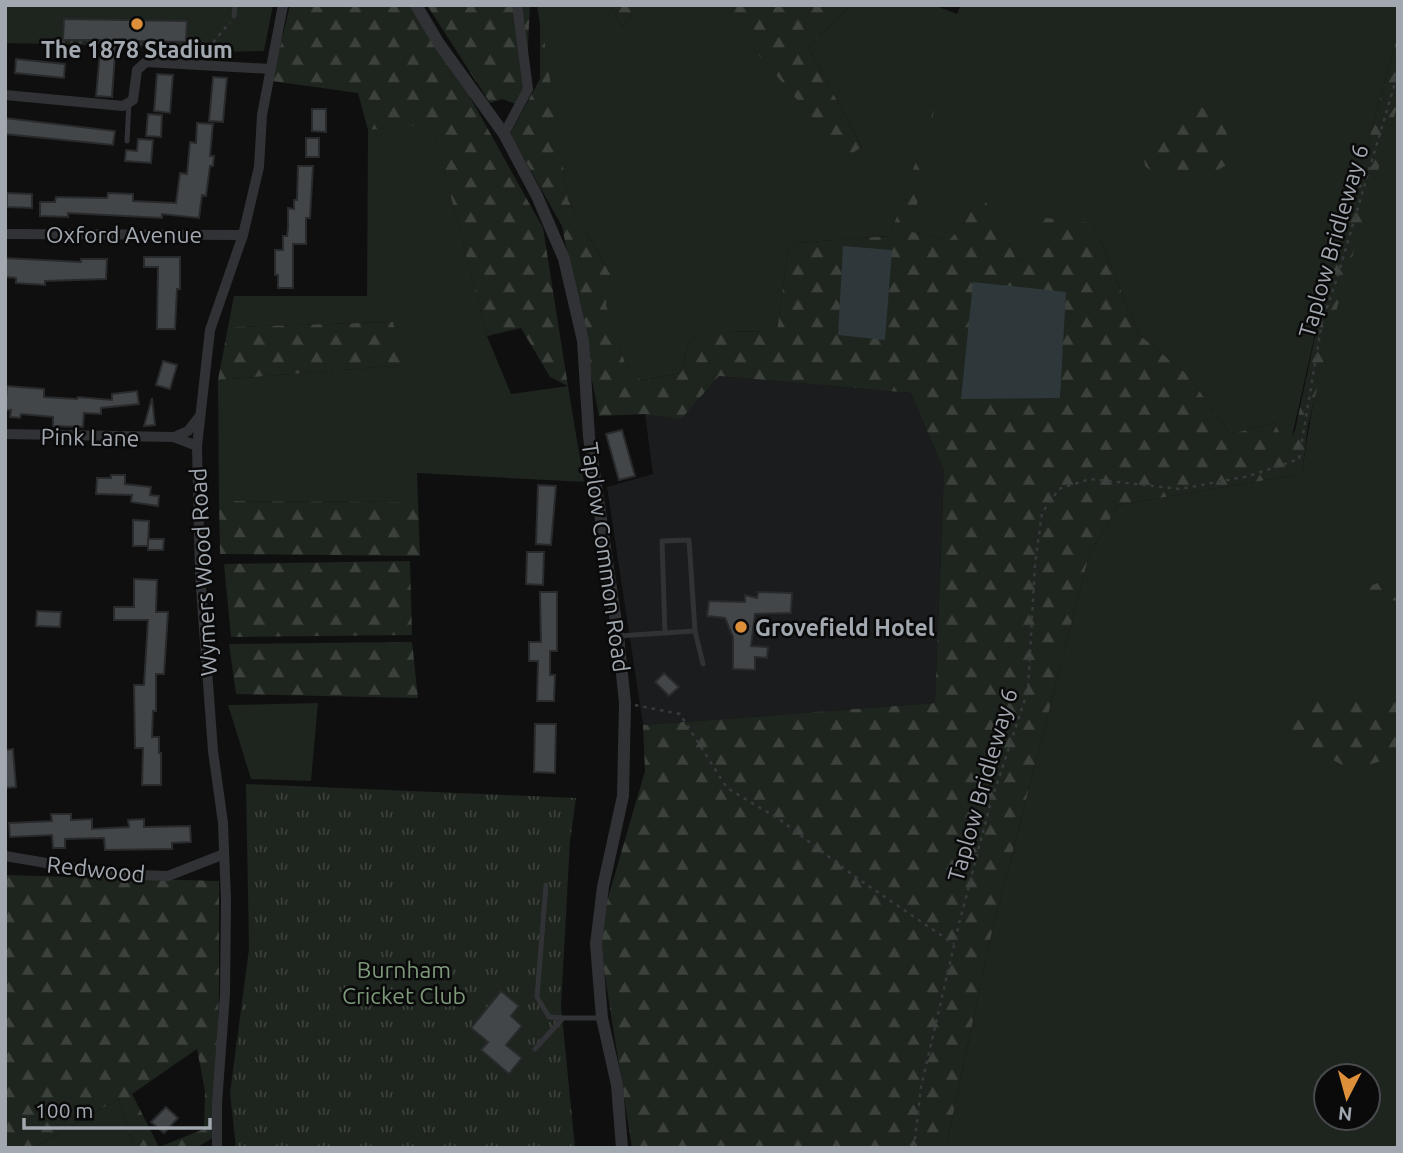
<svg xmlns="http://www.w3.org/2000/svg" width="1403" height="1153" font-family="Ubuntu,sans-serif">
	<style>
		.built { fill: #1b1c1d }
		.grass { fill: #1e241e; fill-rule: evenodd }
		.forest { fill: url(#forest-firs); fill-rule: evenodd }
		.park { fill: url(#park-tufts) }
		.water { fill: #2e383b }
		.building { fill: #434648; stroke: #292a2c; stroke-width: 2 }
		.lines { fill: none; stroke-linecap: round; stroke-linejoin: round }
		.path { stroke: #37393c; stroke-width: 2.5; stroke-dasharray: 3.5 5; stroke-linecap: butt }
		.service { stroke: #313235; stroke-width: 5 }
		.minor { stroke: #313235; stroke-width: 10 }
		.tertiary { stroke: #313235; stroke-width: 12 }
		.poi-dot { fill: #de8f39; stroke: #0a0a0b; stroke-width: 2.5 }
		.labels { text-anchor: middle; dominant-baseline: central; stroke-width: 5; stroke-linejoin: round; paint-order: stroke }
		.poi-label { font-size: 23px; font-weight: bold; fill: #a2a8b0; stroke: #0a0a0b }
		.street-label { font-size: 23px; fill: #a2a8b0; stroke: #0a0a0b }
		.park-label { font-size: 23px; fill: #7d997a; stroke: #0a0a0b }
	</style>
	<defs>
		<pattern id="forest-firs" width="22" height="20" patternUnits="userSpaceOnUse" patternTransform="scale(1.75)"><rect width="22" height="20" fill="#1e241e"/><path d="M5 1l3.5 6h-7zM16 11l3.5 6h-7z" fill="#3c413c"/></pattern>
		<pattern id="park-tufts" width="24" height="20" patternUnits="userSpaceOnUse" patternTransform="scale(1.75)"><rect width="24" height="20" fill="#1e241e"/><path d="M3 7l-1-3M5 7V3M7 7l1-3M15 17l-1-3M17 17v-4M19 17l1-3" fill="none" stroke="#3c413c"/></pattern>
	</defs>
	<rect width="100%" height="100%" fill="#0f0f10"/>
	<path class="built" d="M719,376L911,393L944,471L935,703L643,725L607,487L653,474L645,414L681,418Z"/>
	<g class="grass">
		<path d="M5,5H273L264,51L163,53L162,47L5,43Z"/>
		<path d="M537,5H609L622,27L638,5H716L846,156L862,147L808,47L851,5H934L957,14L961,5H1398V34L1344,228L1326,285L1291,441L1286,448L1275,423L1230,434L1188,375L1138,334L1094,223L1072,221L1018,262L981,194L961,227L949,240L911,232L932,116L890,236L796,243L788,250L777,333C742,331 723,328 689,341L681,373L640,381L625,363L605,304L610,274L568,200Z"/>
		<path d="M1398,104V1148H946L989,944L1089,555L1118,505L1302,474C1317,348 1362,225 1398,104ZM1326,1076H1368V1118H1326Z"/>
		<path d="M432,123L487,336L511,394L568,386L584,482L417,473L418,502L219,501L218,380L402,365L392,322L228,327L234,296H367L368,130Z"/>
		<path d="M318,703L311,781L251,779L228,705Z"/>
		<path d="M118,1099L135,1148H33Z"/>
	</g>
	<g class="forest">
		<path d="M290,5H412L461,81L543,228L568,386L550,377L521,328L487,336L432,124L368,130L358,93L272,81Z"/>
		<path d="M427,5H530L526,86L516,104L502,99L490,103Z"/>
		<path d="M609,5H638L622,27Z"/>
		<path d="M716,5H851L808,47L862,147L846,157Z"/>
		<path d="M540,12L568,200L610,274L606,305L625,363L641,381L681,373L689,341L717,331L777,332L788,250L796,243L890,236L934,109L912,232L949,240L961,227L981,193L1018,262L1037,246L1036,230L1046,218L1094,223L1138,334L1188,375L1230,434L1275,423L1286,447L1295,431L1326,285L1344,228L1398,34V104L1337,308L1308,425L1302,474L1118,505L1089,555L989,944L946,1148H632L598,932L645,771L643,725L935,703L944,471L911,393L719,376L681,419L645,414L599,416L562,226L510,134L540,79Z"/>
		<path d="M1190,106L1216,109L1225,115L1228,150L1225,166C1198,181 1171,188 1145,166L1143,149C1157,139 1176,128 1178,110Z"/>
		<path d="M393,322L403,365L218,380L228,327Z"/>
		<path d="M219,501L418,502L420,556L220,554Z"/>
		<path d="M410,561L412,635L231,637L224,564Z"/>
		<path d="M1398,575V601L1350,594Z"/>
		<path d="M412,642L418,698L236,694L229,644Z"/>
		<path d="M1398,696V756L1351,770L1271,725L1305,700Z"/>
		<path d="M5,875L219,881V994L214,1137L196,1148H135L118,1099L33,1148H5ZM197,1049L205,1091L204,1129L159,1147L132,1094Z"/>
	</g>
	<path class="park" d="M246,784L576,798L570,841L561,1006L575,1148H236L230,1093L249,949Z"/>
	<g class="water">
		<path d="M843,246L892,250L885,340L838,335Z"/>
		<path d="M973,282L1066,292L1060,398L961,399Z"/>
	</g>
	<g class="building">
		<path d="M64,19L187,21L186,42L116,41L112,97L96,96L101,40H63Z"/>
		<path d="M16,59L65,64L64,78L15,73Z"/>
		<path d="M157,74L173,75L170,113L154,111Z"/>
		<path d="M213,77L227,78L223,122L209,121Z"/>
		<path d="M312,109H326V132L312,131Z"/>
		<path d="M148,114L162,115L161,137L146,136Z"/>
		<path d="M5,118L115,131L113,145L5,134Z"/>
		<path d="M197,123L213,124L210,156H214L213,166H210L206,196L202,195L199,218L162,214V218L68,213V217L40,216V202H55L56,197L107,198L108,193L133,194V201L176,203L180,173L187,174L190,142L196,143Z"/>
		<rect x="306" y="138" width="13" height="19"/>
		<path d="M138,139L153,140L151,163L125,161L126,150L137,151Z"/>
		<path d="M298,166H313L310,218H306V244H293V288H278V275H275V250H283V236H287L288,228V208L294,209V200H297Z"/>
		<path d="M7,193L32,194V208L7,207Z"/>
		<path d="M144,257H180V289H177L175,329H157L158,267H144Z"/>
		<path d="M5,258L81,262V259H107L106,279L45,281V285L16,283V278L5,277Z"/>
		<path d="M163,361L177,365L170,389L156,385Z"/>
		<path d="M7,386L44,389V397L77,399L78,397L112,400V394L137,391L139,404L101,408V414L84,413L83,427L53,426V417L21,414L20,418L10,417L11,410H5Z"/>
		<path d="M152,398L155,425L144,426Z"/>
		<path d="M622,430L635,476L619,480L606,434Z"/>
		<path d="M111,475H125V484L151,487L150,495L159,496L158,506L131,502L132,495L96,494L97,478H111Z"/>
		<path d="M538,485L556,486L551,545L536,544Z"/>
		<path d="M133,520L149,521L148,546V539H164L163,550H148V546H133Z"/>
		<path d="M527,552H544L543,585L526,584Z"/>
		<path d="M134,579L157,580L156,612H168L164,674H156V711H153L152,737H159V753H161V785H142L143,748H135L134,685H144L148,620H114V607H134Z"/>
		<path d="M540,592H557V651H550V675H555L554,701H537L538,661H529V642H541Z"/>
		<path d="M758,592L792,593L791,613L755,614L751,646L768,647L767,658L755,657V670L733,669V637L725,618L707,616L709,601L745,602V595L757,598Z"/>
		<path d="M37,611L61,612L60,627L36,626Z"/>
		<path d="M664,673L679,687L669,696L655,682Z"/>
		<path d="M535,724H556L555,773L534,772Z"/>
		<path d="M13,749L16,787L5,788V750Z"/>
		<path d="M51,814H71V820L92,819V829L129,827L128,820L144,819V827L190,826L191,842L172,843V849L105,850L104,838L65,839V848H53L52,835L10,837L9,823L52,821Z"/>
		<path d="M501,991L519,1006L511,1016L522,1026L506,1045L522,1058L509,1074L481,1050L488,1042L471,1028Z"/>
		<path d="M166,1107L178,1118L164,1133L151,1122Z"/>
	</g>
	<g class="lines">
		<g class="path">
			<path d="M53,42L211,45L230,22"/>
			<path d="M635,705L680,714L727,788L779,819L854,876L954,944"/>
			<path d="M914,1148L921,1087L959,924L990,805L1028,690L1035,564L1042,513L1059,489L1090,479L1180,489L1249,476L1299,459L1322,322L1337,278L1398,73"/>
		</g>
		<g class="service">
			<path d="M234,16L235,5"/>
			<path d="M127,141L129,102"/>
			<path d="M665,633L662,541L689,540L695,631L703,664"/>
			<path d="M618,636L695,631"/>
			<path d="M546,885L537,997L549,1017L563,1018"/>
			<path d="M535,1049L563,1018H602"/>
		</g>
		<g class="minor">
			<path d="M5,95L123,106L133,100L137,70L146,62L270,69"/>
			<path d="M504,134L528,89L517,5"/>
			<path d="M5,234L243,235"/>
			<path d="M5,434L174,437L197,446"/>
			<path d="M174,437L188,431L199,417"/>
			<path d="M5,856L111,874L168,876L224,854"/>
			<path d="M217,1148V1104L225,994L226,900L223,823L213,751L200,574L197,446L210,330L243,235L259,167L262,115L283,5"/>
		</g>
		<path class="tertiary" d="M416,5L438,42L504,134L537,196L564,259L583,341L589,437L618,636L625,703L623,796L603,887L596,944L602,1018L617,1085L622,1148"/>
	</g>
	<g class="poi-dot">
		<circle cx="137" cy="24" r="7"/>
		<circle cx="741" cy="627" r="7"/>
	</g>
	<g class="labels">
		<g class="poi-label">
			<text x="137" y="49">The 1878 Stadium</text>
			<text x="755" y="627" text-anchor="start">Grovefield Hotel</text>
		</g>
		<g class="street-label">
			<text x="124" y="234">Oxford Avenue</text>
			<text transform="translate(1333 241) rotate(-74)">Taplow Bridleway 6</text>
			<text transform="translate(90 437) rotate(1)">Pink Lane</text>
			<text transform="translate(606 557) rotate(82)">Taplow Common Road</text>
			<text transform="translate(203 572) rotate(-93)">Wymers Wood Road</text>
			<text transform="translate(982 785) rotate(-74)">Taplow Bridleway 6</text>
			<text transform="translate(96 869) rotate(6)">Redwood</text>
		</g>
		<g class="park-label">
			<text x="404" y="969">Burnham<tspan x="404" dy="26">Cricket Club</tspan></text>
		</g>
	</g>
	<rect width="1403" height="1153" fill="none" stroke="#a2a8b0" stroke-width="14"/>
	<g transform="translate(1347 1097) rotate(186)"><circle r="33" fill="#0a0a0b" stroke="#47494d" stroke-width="2"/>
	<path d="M0-5L12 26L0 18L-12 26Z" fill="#de8f39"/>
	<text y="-10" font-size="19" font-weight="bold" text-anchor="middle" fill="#a2a8b0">N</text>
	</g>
	<path d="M24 1118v10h186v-10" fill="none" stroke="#a2a8b0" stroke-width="3.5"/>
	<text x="35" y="1118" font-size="21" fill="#a2a8b0" stroke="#0a0a0b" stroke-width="5" paint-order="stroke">100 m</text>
</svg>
